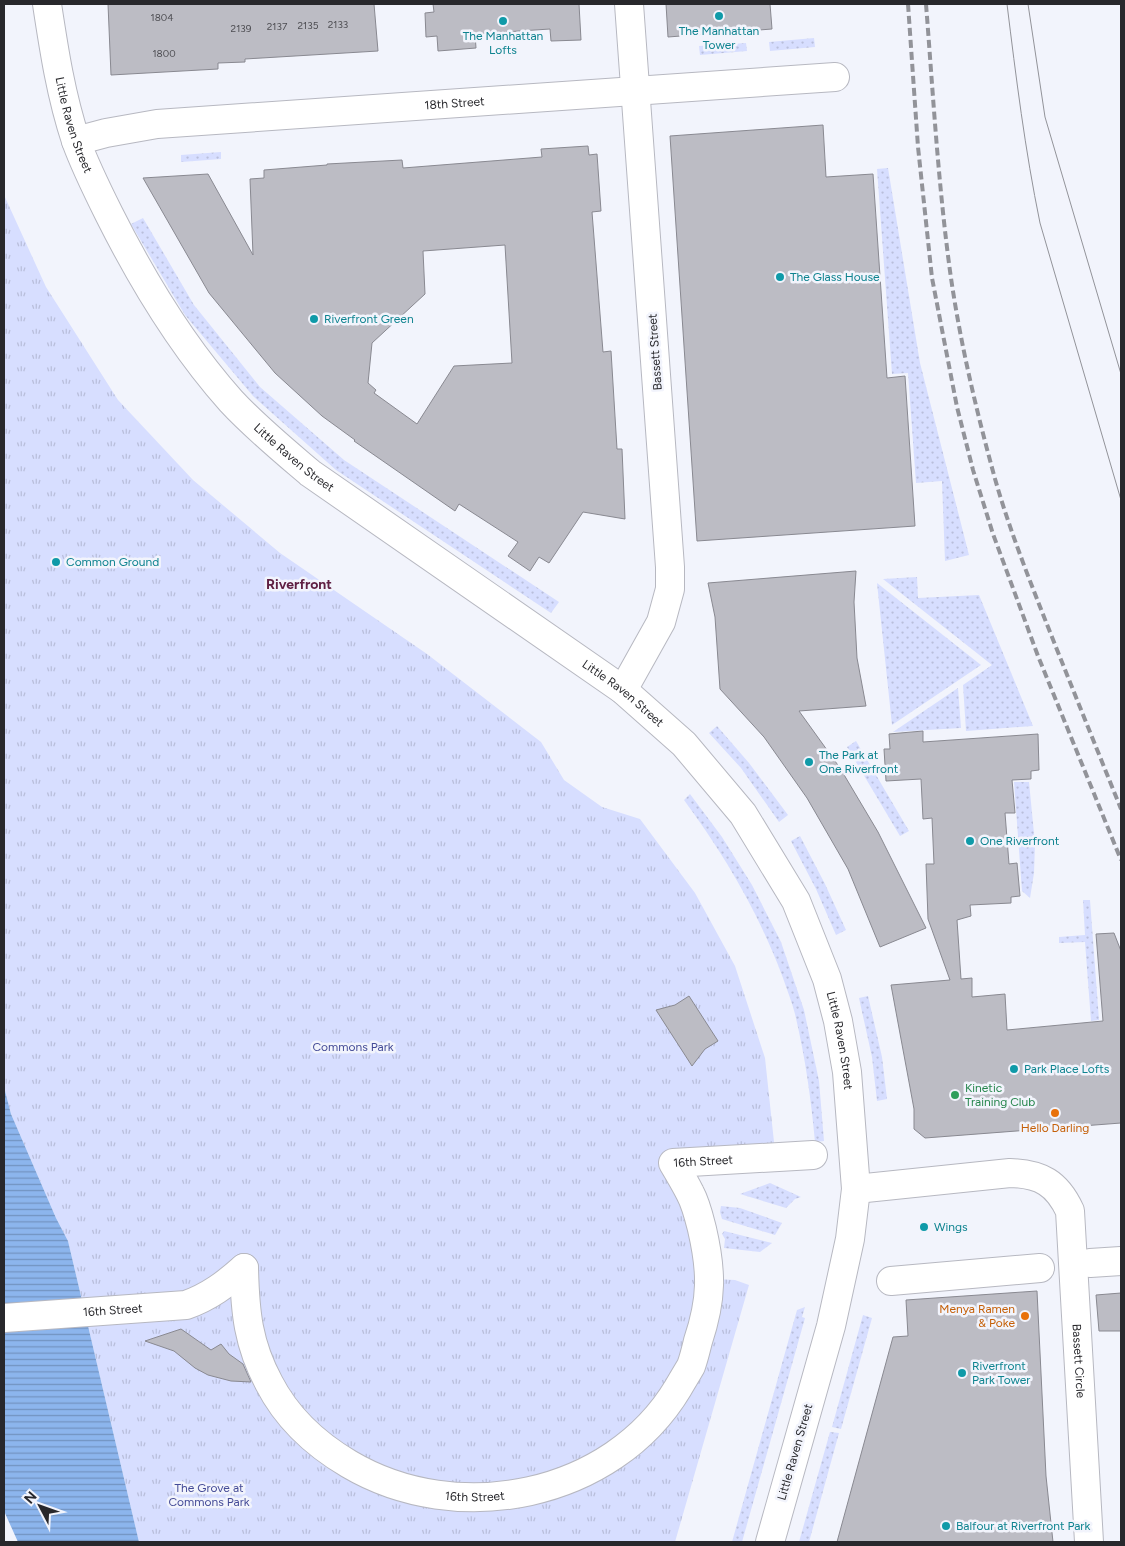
<svg xmlns="http://www.w3.org/2000/svg" width="1125" height="1546" font-family="Figtree,sans-serif">
	<style>
		.grass { fill: url(#grass-dots) }
		.park { fill: url(#park-tufts) }
		.water { fill: url(#water-rules) }
		.building { fill: #bcbcc4; stroke: #898991; fill-rule: evenodd }
		.lines { fill: none; stroke-linecap: round; stroke-linejoin: round }
		.minor-casing { stroke: #b7b8c1; stroke-width: 30 }
		.minor { stroke: #fff; stroke-width: 28 }
		.tram { stroke: #929399; stroke-width: 1 }
		.rail { stroke: #929399; stroke-width: 4; stroke-dasharray: 8 4; stroke-linecap: butt }
		.culture-dot { fill: #0f9aa8; stroke: #f2f4fc; stroke-width: 2 }
		.leisure-dot { fill: #2e9e5b; stroke: #f2f4fc; stroke-width: 2 }
		.food-dot { fill: #e8710a; stroke: #f2f4fc; stroke-width: 2 }
		.labels { text-anchor: middle; dominant-baseline: central; stroke-width: 5; stroke-linejoin: round; paint-order: stroke }
		.number-label { font-size: 10px; fill: #4d4d52 }
		.culture-label { font-size: 12px; fill: #0d838f; stroke: #f2f4fc; text-anchor: start }
		.street-label { font-size: 12px; fill: #28282c; stroke: #f2f4fc }
		.park-label { font-size: 12px; fill: #444b97; stroke: #f2f4fc }
		.leisure-label { font-size: 12px; fill: #27864d; stroke: #f2f4fc; text-anchor: start }
		.food-label { font-size: 12px; fill: #c56008; stroke: #f2f4fc }
		.neighbourhood-label { font-size: 14px; font-weight: bold; fill: #5f2043; stroke: #f2f4fc }
	</style>
	<defs>
		<pattern id="grass-dots" width="8" height="8" patternUnits="userSpaceOnUse" patternTransform="scale(1.25)"><rect width="8" height="8" fill="#d7deff"/><path d="M2 2h.1M6 6h.1" fill="none" stroke="#b9bedb" stroke-width="1.8" stroke-linecap="round"/></pattern>
		<pattern id="park-tufts" width="24" height="20" patternUnits="userSpaceOnUse" patternTransform="scale(1.25)"><rect width="24" height="20" fill="#d7deff"/><path d="M3 7l-1-3M5 7V3M7 7l1-3M15 17l-1-3M17 17v-4M19 17l1-3" fill="none" stroke="#b9bedb"/></pattern>
		<pattern id="water-rules" width="6" height="5" patternUnits="userSpaceOnUse" patternTransform="scale(1.25)"><rect width="6" height="5" fill="#8cb5ed"/><path d="M0 2.5h6" fill="none" stroke="#7293c0"/></pattern>
	</defs>
	<rect width="100%" height="100%" fill="#f2f4fc"/>
	<g class="grass">
		<path d="M814,38L815,47L770,51L769,42Z"/>
		<path d="M746,43L747,51L700,55L699,46Z"/>
		<path d="M221,152V159L181,162V155Z"/>
		<path d="M888,168L920,363L969,555L945,561L942,481L916,483L908,373L892,374L877,169Z"/>
		<path d="M143,218L194,305L260,387L344,460L559,602L551,613L336,470L253,396L185,315L131,224Z"/>
		<path d="M917,577L918,598L979,595L1033,726L966,731L963,685L992,665L883,579Z"/>
		<path d="M877,583L981,665L892,725Z"/>
		<path d="M958,688L961,728L893,732Z"/>
		<path d="M717,726L749,763L788,815L779,822L741,768L709,733Z"/>
		<path d="M856,741L909,831L900,836L847,747Z"/>
		<path d="M1014,782H1029L1035,844L1034,873L1030,898L1022,891Z"/>
		<path d="M690,794L722,837L752,885L781,942L804,1010L819,1081L824,1141L815,1142C811,1098 805,1056 795,1014C792,1002 787,990 783,978C759,913 725,856 684,800Z"/>
		<path d="M800,836L825,884L846,930L836,935L816,889L791,841Z"/>
		<path d="M1083,900H1090L1099,1020L1091,1021L1085,942L1059,943V937L1085,935Z"/>
		<path d="M868,996L882,1057L887,1099L877,1101L872,1057L859,998Z"/>
		<path d="M770,1183L801,1197L795,1199L786,1208L740,1194Z"/>
		<path d="M721,1206L740,1208L782,1223L775,1235L722,1219L720,1212Z"/>
		<path d="M724,1231L772,1243L760,1252L724,1248L725,1239L722,1234Z"/>
		<path d="M805,1307L802,1317L805,1318L742,1542H732L797,1310Z"/>
		<path d="M863,1315L872,1318L841,1429L832,1427Z"/>
		<path d="M830,1432L839,1433L809,1542H799Z"/>
	</g>
	<path class="park" d="M4,195L46,287L118,400L193,480L280,553L427,654L541,742L564,780L602,807L640,819L695,893L735,966L765,1058L774,1142L772,1151L675,1159L715,1279L735,1280L749,1285L675,1542H139L68,1241L56,1218L11,1114L4,1087Z"/>
	<path class="water" d="M4,1087L11,1114L56,1218L68,1241L139,1542H18L4,1511Z"/>
	<g class="building">
		<path d="M108,4H374L378,51L245,59V62L218,63V69L111,75Z"/>
		<path d="M433,4H579L581,40L551,41L550,29L475,34L476,48L438,51L437,36L426,37L425,13L434,12Z"/>
		<path d="M666,4H770L772,29L668,37Z"/>
		<path d="M823,125L826,177L873,174L887,378L905,376L915,526L697,541L670,136Z"/>
		<path d="M588,146L589,155L597,154L601,211L592,212L603,352L611,351L617,449H622L625,519L583,512L549,563L539,557L530,571L508,556L518,542L459,504L455,511L354,441L355,440L322,416L275,373L209,293L143,178L208,174L253,255L250,179L264,178V170L327,165V164L402,160L403,168L542,157L541,149ZM505,245L512,363L454,366L417,424L374,393L376,390L368,383L372,343L425,294L423,251Z"/>
		<path d="M856,571L854,602L857,658L866,706L799,711L840,768L878,832L926,928L880,947L848,869L807,798L764,737L720,689L715,617L708,583Z"/>
		<path d="M923,731V742L1038,734L1039,770L1031,771V779L1012,780L1015,813H1005L1009,864L1017,863L1020,896L1011,897V903L970,905L971,916L957,920L961,979L972,978V997L1005,994L1007,1030L1103,1021L1096,934L1114,933L1121,951V1123L925,1138L914,1129V1109L891,985L950,980L928,919L926,864H934L932,818L923,819L921,779L886,781L884,749H890L889,734Z"/>
		<path d="M689,996L718,1041L705,1049L692,1066L656,1010L675,1005Z"/>
		<path d="M1037,1291L1046,1476L1053,1542H837L893,1337L908,1336L906,1300Z"/>
		<path d="M1121,1293V1331H1099L1096,1295Z"/>
		<path d="M181,1329L211,1350L221,1344L229,1354L243,1364L251,1382L231,1381L208,1375L195,1368L174,1351L145,1341Z"/>
	</g>
	<g class="lines">
		<g class="minor-casing">
			<g id="minor">
				<path id="s1" d="M47,4C54,50 61,96 76,141C85,166 97,190 109,214C142,280 182,346 231,401C255,427 283,450 310,473L623,690L684,744L743,814L796,901L827,979L838,1021L847,1072L856,1189L850,1239L831,1326L770,1542"/>
				<path id="s2" d="M76,141L106,133L157,124L835,77"/>
				<path d="M623,690L661,622L670,589V567L629,4"/>
				<path id="s3" d="M856,1189L1010,1173C1041,1174 1057,1183 1070,1211L1089,1542"/>
				<path d="M1090,1263L1121,1261"/>
				<path id="s4" d="M244,1268C245,1312 248,1344 269,1383C287,1418 315,1444 349,1464C457,1528 612,1498 678,1388C682,1381 687,1373 691,1366C694,1358 696,1349 698,1341C712,1299 712,1272 702,1229C699,1217 696,1204 690,1193C685,1183 679,1173 673,1163L813,1155"/>
				<path d="M891,1281L1040,1268"/>
				<path id="s5" d="M4,1318L186,1305C209,1297 226,1284 244,1268"/>
			</g>
		</g>
		<use href="#minor" class="minor"/>
		<g class="tram">
			<path d="M1007,4C1016,77 1025,150 1040,223L1121,500"/>
			<path d="M1028,4L1045,117L1121,374"/>
		</g>
		<g class="rail">
			<path d="M908,4L918,147L932,278L957,407L973,470L993,534L1038,656L1121,860"/>
			<path d="M926,4C933,93 938,182 950,271C959,336 974,401 991,464C1005,518 1026,571 1046,622C1071,685 1096,747 1121,809"/>
		</g>
	</g>
	<g class="culture-dot">
		<circle cx="719" cy="16" r="5"/>
		<circle cx="503" cy="21" r="5"/>
		<circle cx="780" cy="277" r="5"/>
		<circle cx="314" cy="319" r="5"/>
		<circle cx="56" cy="562" r="5"/>
		<circle cx="809" cy="762" r="5"/>
		<circle cx="970" cy="841" r="5"/>
		<circle cx="1014" cy="1069" r="5"/>
		<circle cx="924" cy="1227" r="5"/>
		<circle cx="962" cy="1373" r="5"/>
		<circle cx="946" cy="1526" r="5"/>
	</g>
	<circle class="leisure-dot" cx="955" cy="1095" r="5"/>
	<g class="food-dot">
		<circle cx="1055" cy="1113" r="5"/>
		<circle cx="1025" cy="1316" r="5"/>
	</g>
	<g class="labels">
		<g class="number-label">
			<text x="162" y="17">1804</text>
			<text x="338" y="24">2133</text>
			<text x="308" y="25">2135</text>
			<text x="277" y="26">2137</text>
			<text x="241" y="28">2139</text>
			<text x="164" y="53">1800</text>
		</g>
		<g class="culture-label">
			<text x="719" y="31" text-anchor="middle">The Manhattan<tspan x="719" dy="14">Tower</tspan></text>
			<text x="503" y="36" text-anchor="middle">The Manhattan<tspan x="503" dy="14">Lofts</tspan></text>
			<text x="790" y="277">The Glass House</text>
			<text x="324" y="319">Riverfront Green</text>
			<text x="66" y="562">Common Ground</text>
			<text x="819" y="755">The Park at<tspan x="819" dy="14">One Riverfront</tspan></text>
			<text x="980" y="841">One Riverfront</text>
			<text x="1024" y="1069">Park Place Lofts</text>
			<text x="934" y="1227">Wings</text>
			<text x="972" y="1366">Riverfront<tspan x="972" dy="14">Park Tower</tspan></text>
			<text x="956" y="1526">Balfour at Riverfront Park</text>
		</g>
		<g class="street-label">
			<text stroke="none"><textPath href="#s2" startOffset="381">18th Street</textPath></text>
			<text stroke="none"><textPath href="#s1" startOffset="124">Little Raven Street</textPath></text>
			<text transform="translate(655 352) rotate(-94)">Bassett Street</text>
			<text stroke="none"><textPath href="#s1" startOffset="529">Little Raven Street</textPath></text>
			<text stroke="none"><textPath href="#s1" startOffset="934">Little Raven Street</textPath></text>
			<text stroke="none"><textPath href="#s1" startOffset="1354">Little Raven Street</textPath></text>
			<text stroke="none"><textPath href="#s4" startOffset="875">16th Street</textPath></text>
			<text stroke="none"><textPath href="#s5" startOffset="109">16th Street</textPath></text>
			<text stroke="none"><textPath href="#s3" startOffset="381">Bassett Circle</textPath></text>
			<text transform="translate(795 1452) rotate(-74)">Little Raven Street</text>
			<text stroke="none"><textPath href="#s4" startOffset="366">16th Street</textPath></text>
		</g>
		<g class="park-label">
			<text x="353" y="1047">Commons Park</text>
			<text x="209" y="1488">The Grove at<tspan x="209" dy="14">Commons Park</tspan></text>
		</g>
		<g class="leisure-label">
			<text x="965" y="1088">Kinetic<tspan x="965" dy="14">Training Club</tspan></text>
		</g>
		<g class="food-label">
			<text x="1055" y="1128">Hello Darling</text>
			<text x="1015" y="1309" text-anchor="end">Menya Ramen<tspan x="1015" dy="14">&amp; Poke</tspan></text>
		</g>
		<g class="neighbourhood-label">
			<text x="299" y="584">Riverfront</text>
		</g>
	</g>
	<rect width="1125" height="1546" fill="none" stroke="#28282c" stroke-width="10"/>
	<g transform="translate(40 1506) rotate(311)" stroke="#f2f4fc" stroke-width="4" paint-order="stroke">
	<path d="M0-4L9 19L0 12L-9 19Z" fill="#28282c"/>
	<text y="-8" font-size="14" font-weight="bold" text-anchor="middle" fill="#28282c">N</text>
	</g>
</svg>
